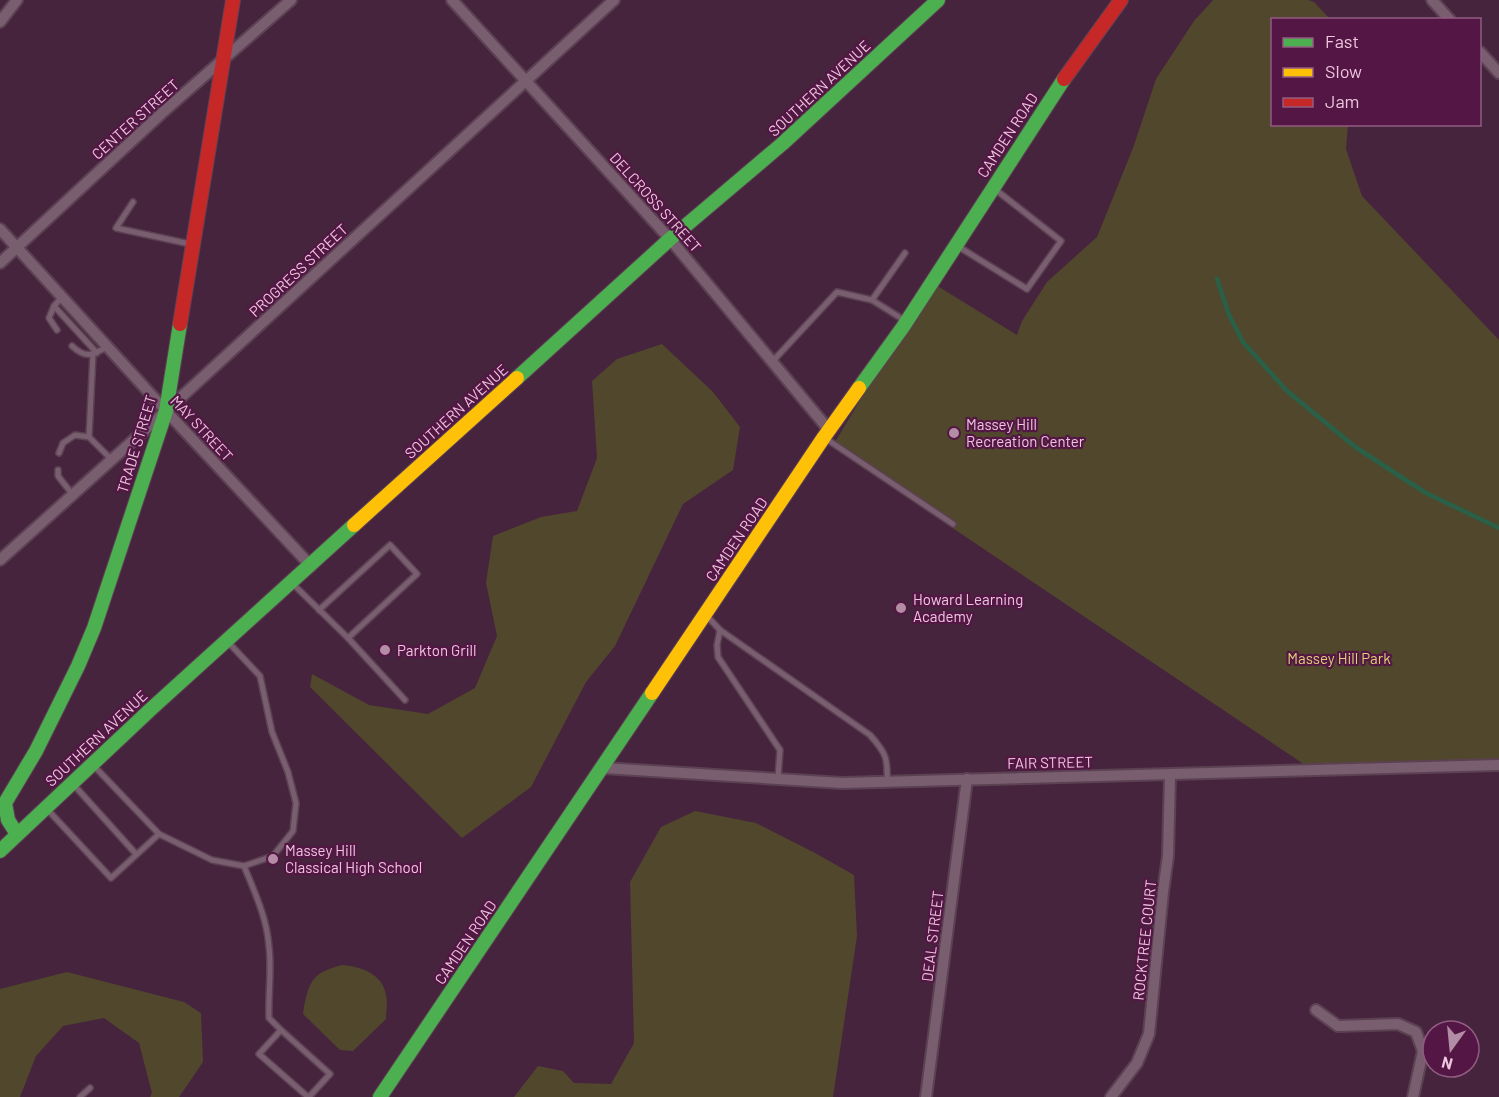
<svg xmlns="http://www.w3.org/2000/svg" width="1499" height="1097" font-family="Barlow,sans-serif">
	<style>
		.green { fill: #51472d }
		.lines { fill: none; stroke-linecap: round; stroke-linejoin: round }
		.stream { stroke: #296047; stroke-width: 4.5 }
		.lane-casing { stroke: #5c4153; stroke-width: 8 }
		.street-casing { stroke: #5c4153; stroke-width: 14 }
		.fast-casing { stroke: #5c4153; stroke-width: 16 }
		.slow-casing { stroke: #5c4153; stroke-width: 16 }
		.jam-casing { stroke: #5c4153; stroke-width: 16 }
		.lane { stroke: #795e70; stroke-width: 5 }
		.street { stroke: #795e70; stroke-width: 10 }
		.fast { stroke: #4caf50; stroke-width: 14 }
		.slow { stroke: #ffc107; stroke-width: 14 }
		.jam { stroke: #c62828; stroke-width: 14 }
		.poi-dot { fill: #b38da6; stroke: #541644; stroke-width: 2 }
		.labels { text-anchor: middle; dominant-baseline: central; stroke-width: 4.5; stroke-linejoin: round; paint-order: stroke }
		.street-label { font-size: 15px; fill: #edc6df; stroke: #541644 }
		.poi-label { font-size: 15px; fill: #edc6df; stroke: #541644; text-anchor: start }
		.park-label { font-size: 15px; fill: #e0d178; stroke: #541644 }
	</style>
	<rect width="100%" height="100%" fill="#46243d"/>
	<g class="green">
		<path d="M1213,0H1308L1314,2L1330,19L1272,20V124L1348,125L1346,149L1362,196L1499,340V765L1314,771L832,447L931,282L1017,335L1022,321L1047,282L1097,237L1133,148L1156,79L1194,21Z"/>
		<path d="M662,344L713,392L740,427L733,470L683,504L615,646L586,682L531,787L462,838L310,687L312,674L369,705L428,714L475,688L497,636L486,583L493,536L541,517L577,511L597,458L592,381L617,359Z"/>
		<path d="M695,811L756,823L815,853L854,875L857,936L833,1097H514L538,1066L563,1071L574,1083L611,1084L634,1043L630,882L661,827Z"/>
		<path d="M342,965C360,966 383,974 386,995C388,1002 386,1011 386,1019L353,1051L340,1050L303,1014C308,984 310,973 342,965Z"/>
		<path d="M67,972L184,1002L201,1013L203,1062L179,1097H150L152,1093L139,1043L104,1018L63,1026L36,1056L20,1097H0V989Z"/>
	</g>
	<g class="lines">
		<path class="stream" d="M1217,279L1229,315L1243,342L1287,391L1354,446L1404,479L1426,493L1499,528"/>
		<g class="lane-casing">
			<g id="lane">
				<path d="M133,202L116,228L190,244"/>
				<path d="M959,247L1027,289L1061,241L996,190"/>
				<path d="M872,300L904,320"/>
				<path d="M54,306L97,353"/>
				<path d="M57,330L49,318L54,306L62,297"/>
				<path d="M72,346C86,359 92,355 107,347"/>
				<path d="M93,354L89,437L112,460"/>
				<path d="M772,362L837,292L872,300L905,253"/>
				<path d="M825,438L953,524"/>
				<path d="M59,453L63,443L75,435L89,437"/>
				<path d="M58,470V476L73,495"/>
				<path d="M293,584L348,638L405,700"/>
				<path d="M319,610L390,545L417,574L348,638"/>
				<path d="M706,615L720,630L870,735C886,753 888,758 887,782"/>
				<path d="M720,630L717,645L718,657L780,750L778,778"/>
				<path d="M94,766L159,834L212,860L244,866L273,856L293,831L296,803L288,772L272,732L260,676L228,642"/>
				<path d="M73,784L136,854"/>
				<path d="M47,809L111,878L159,834"/>
				<path d="M244,866C255,893 267,918 269,947C272,970 268,994 269,1018L281,1030"/>
				<path d="M80,1097L90,1088"/>
				<path d="M308,1097L259,1054L281,1030L330,1074L309,1097"/>
			</g>
		</g>
		<g class="street-casing">
			<g id="street">
				<path d="M452,0L670,239L829,430"/>
				<path d="M1432,0L1450,20"/>
				<path d="M0,22L17,0"/>
				<path d="M1480,52L1499,73"/>
				<path d="M0,229L166,411L311,566"/>
				<path d="M0,263L163,112L291,0"/>
				<path d="M0,560L166,411L614,0"/>
				<path d="M603,768L842,783L1499,765"/>
				<path d="M1316,1010L1338,1026L1398,1024L1416,1032L1423,1051L1413,1097"/>
				<path d="M926,1097L967,779"/>
				<path d="M1111,1097L1137,1063L1149,1034L1163,892L1168,856L1170,775"/>
			</g>
		</g>
		<g class="fast-casing">
			<g id="fast">
				<path d="M517,378L670,239L782,144L938,0"/>
				<path d="M859,388L903,327L1064,79"/>
				<path d="M17,834L8,820L5,803L36,751L78,666L94,628L166,411L180,324"/>
				<path d="M0,851L151,709L354,525"/>
				<path d="M380,1097L652,693"/>
			</g>
		</g>
		<g class="slow-casing">
			<g id="slow">
				<path d="M354,525L517,378"/>
				<path d="M652,693L824,437L859,388"/>
			</g>
		</g>
		<g class="jam-casing">
			<g id="jam">
				<path d="M1064,79L1121,0"/>
				<path d="M180,324L233,0"/>
			</g>
		</g>
		<use href="#lane" class="lane"/>
		<use href="#street" class="street"/>
		<use href="#fast" class="fast"/>
		<use href="#slow" class="slow"/>
		<use href="#jam" class="jam"/>
	</g>
	<g class="poi-dot">
		<circle cx="954" cy="433" r="6"/>
		<circle cx="901" cy="608" r="6"/>
		<circle cx="385" cy="650" r="6"/>
		<circle cx="273" cy="859" r="6"/>
	</g>
	<g class="labels">
		<g class="street-label">
			<text transform="translate(819 88) rotate(-43)">SOUTHERN AVENUE</text>
			<text transform="translate(135 119) rotate(-42)">CENTER STREET</text>
			<text transform="translate(1007 135) rotate(-57)">CAMDEN ROAD</text>
			<text transform="translate(656 202) rotate(48)">DELCROSS STREET</text>
			<text transform="translate(298 270) rotate(-43)">PROGRESS STREET</text>
			<text transform="translate(456 411) rotate(-42)">SOUTHERN AVENUE</text>
			<text transform="translate(202 428) rotate(47)">MAY STREET</text>
			<text transform="translate(136 444) rotate(-73)">TRADE STREET</text>
			<text transform="translate(736 539) rotate(-56)">CAMDEN ROAD</text>
			<text transform="translate(96 738) rotate(-43)">SOUTHERN AVENUE</text>
			<text transform="translate(1050 762) rotate(-1)">FAIR STREET</text>
			<text transform="translate(932 936) rotate(-83)">DEAL STREET</text>
			<text transform="translate(1144 940) rotate(-84)">ROCKTREE COURT</text>
			<text transform="translate(465 942) rotate(-56)">CAMDEN ROAD</text>
		</g>
		<g class="poi-label">
			<text x="966" y="424">Massey Hill<tspan x="966" dy="17">Recreation Center</tspan></text>
			<text x="913" y="599">Howard Learning<tspan x="913" dy="17">Academy</tspan></text>
			<text x="397" y="650">Parkton Grill</text>
			<text x="285" y="850">Massey Hill<tspan x="285" dy="17">Classical High School</tspan></text>
		</g>
		<g class="park-label">
			<text x="1339" y="658">Massey Hill Park</text>
		</g>
	</g>
	<rect x="1271" y="18" width="210" height="108" fill="#541644" stroke="#915c82" stroke-width="1.5"/>
	<rect x="1283" y="38" width="30" height="9" fill="#4caf50" stroke="#915c82" stroke-width="1.5"/>
	<text x="1325" y="48" font-size="18" fill="#edc6df">Fast</text>
	<rect x="1283" y="68" width="30" height="9" fill="#ffc107" stroke="#915c82" stroke-width="1.5"/>
	<text x="1325" y="78" font-size="18" fill="#edc6df">Slow</text>
	<rect x="1283" y="98" width="30" height="9" fill="#c62828" stroke="#915c82" stroke-width="1.5"/>
	<text x="1325" y="108" font-size="18" fill="#edc6df">Jam</text>
	<g transform="translate(1451 1049) rotate(195)"><circle r="28" fill="#541644" stroke="#915c82" stroke-width="1.5"/>
	<path d="M0-4.5L10 22L0 15L-10 22Z" fill="#b38da6"/>
	<text y="-9" font-size="16" font-weight="bold" text-anchor="middle" fill="#edc6df">N</text>
	</g>
</svg>
